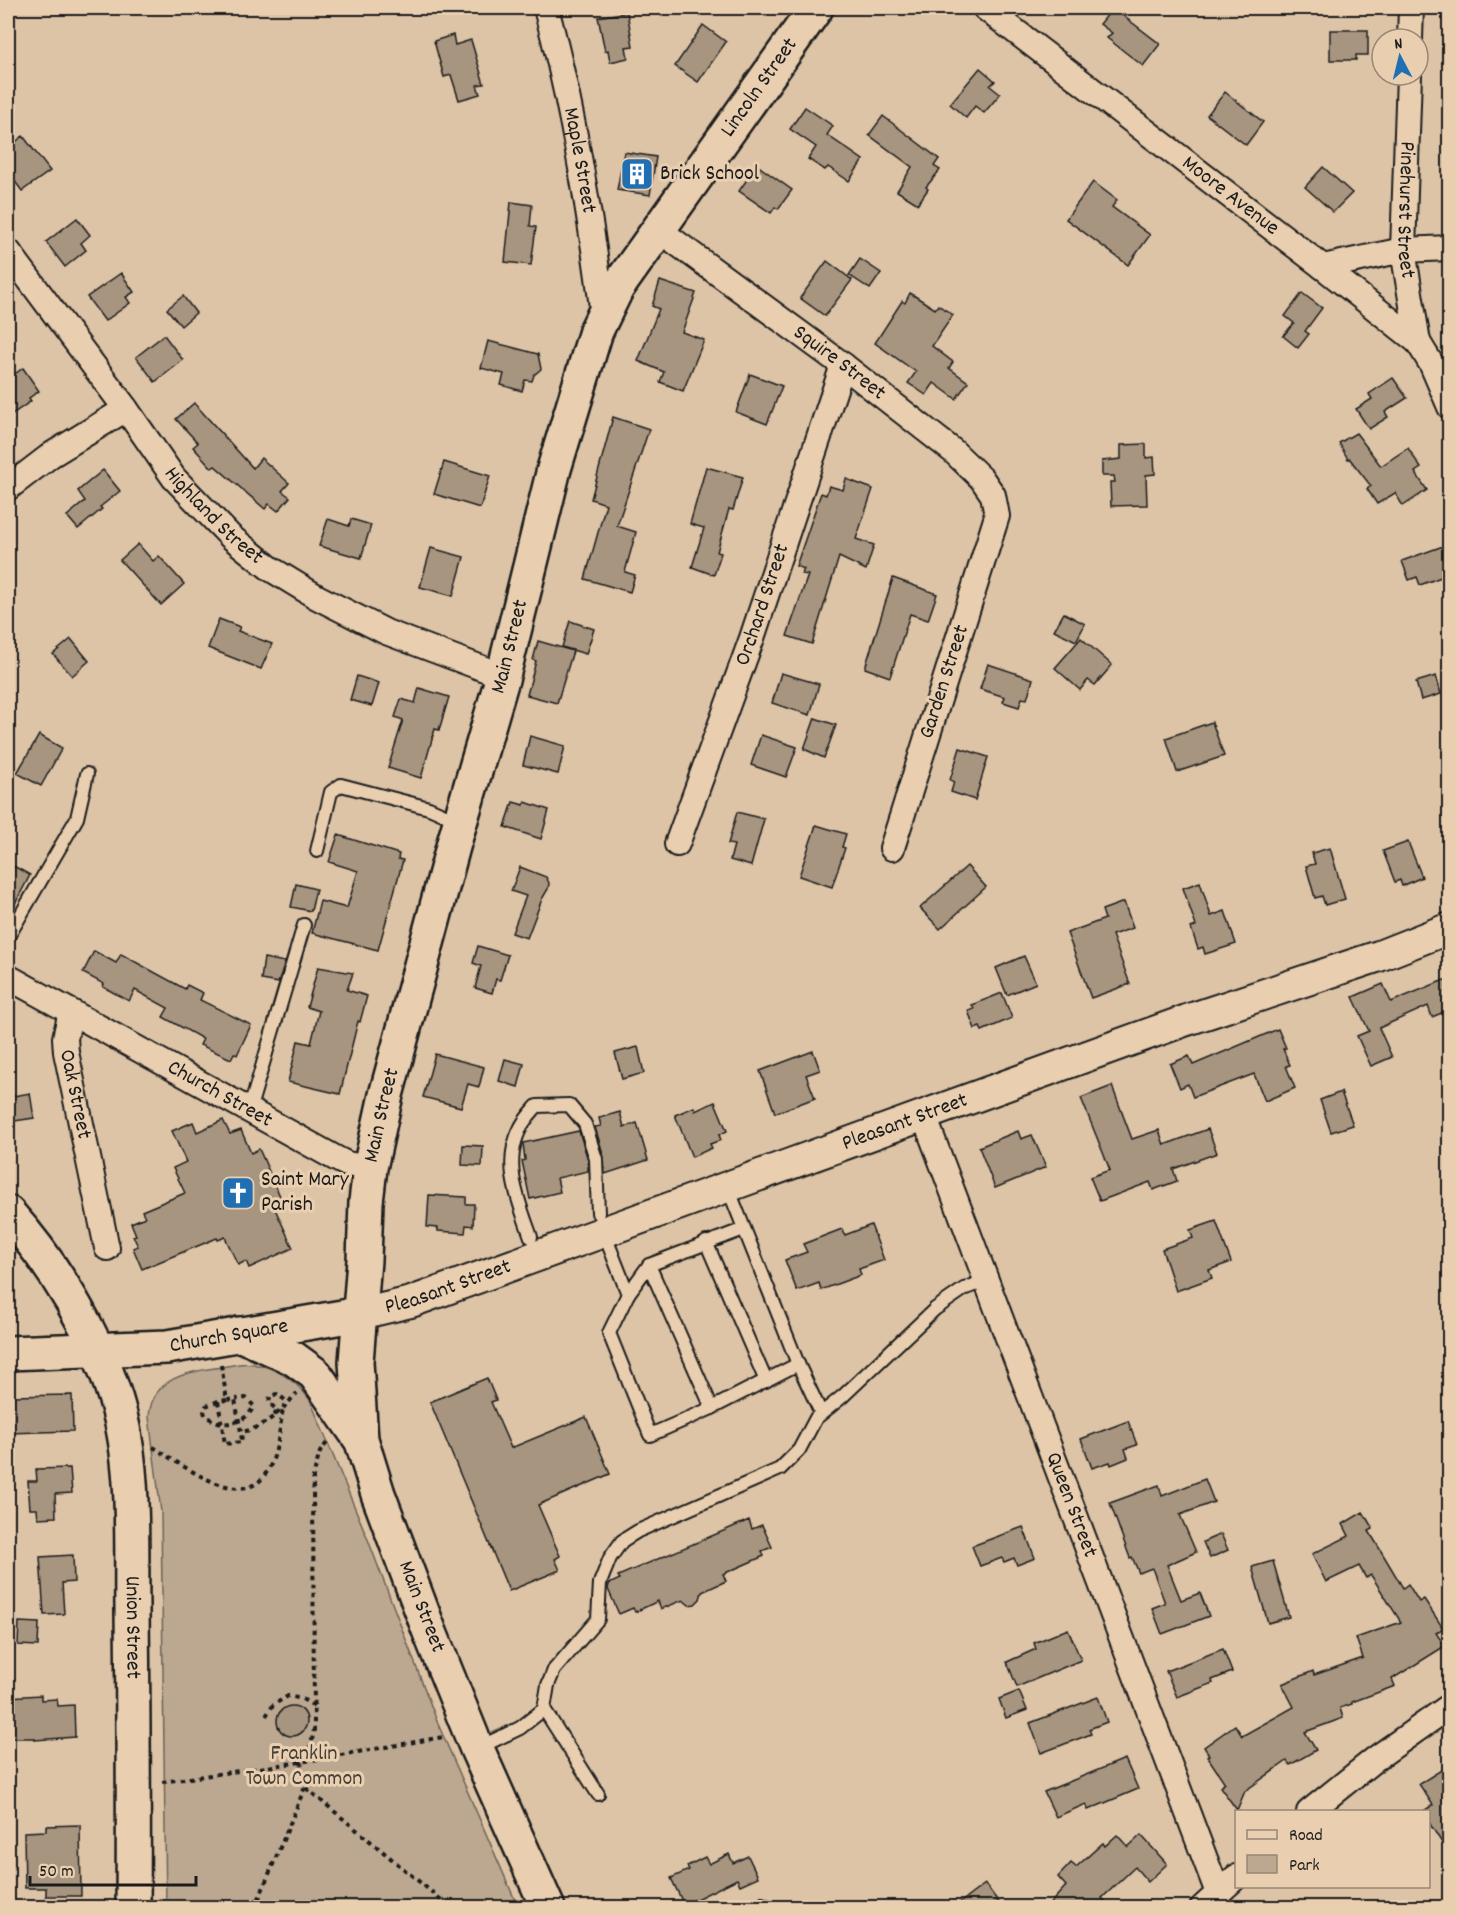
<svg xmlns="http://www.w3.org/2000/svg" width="1457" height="1915" font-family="Dekko,sans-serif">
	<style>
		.green { fill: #bca890; stroke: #6c6256; stroke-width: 1.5 }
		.building { fill: #a79580; stroke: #1c1c1c; stroke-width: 1.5 }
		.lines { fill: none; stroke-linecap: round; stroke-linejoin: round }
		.service-casing { stroke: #1c1c1c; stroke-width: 16 }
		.minor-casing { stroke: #1c1c1c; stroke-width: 28 }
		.tertiary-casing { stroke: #1c1c1c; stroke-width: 34 }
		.secondary-casing { stroke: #1c1c1c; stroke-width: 38 }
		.path { stroke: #1c1c1c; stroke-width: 4; stroke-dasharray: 4.5 4.5; stroke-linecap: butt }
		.service { stroke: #e9cfb0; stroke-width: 12 }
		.minor { stroke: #e9cfb0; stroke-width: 24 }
		.tertiary { stroke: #e9cfb0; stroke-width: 30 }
		.secondary { stroke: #e9cfb0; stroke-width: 33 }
		.labels { text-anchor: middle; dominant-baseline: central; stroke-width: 6; stroke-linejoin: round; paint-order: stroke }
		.street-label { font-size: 22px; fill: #1c1c1c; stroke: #e9cfb0 }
		.poi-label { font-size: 22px; fill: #1c1c1c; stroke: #e9cfb0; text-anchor: start }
		.park-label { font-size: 22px; fill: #443f39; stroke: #e9cfb0 }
	</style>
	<rect width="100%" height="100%" fill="#ddc4a7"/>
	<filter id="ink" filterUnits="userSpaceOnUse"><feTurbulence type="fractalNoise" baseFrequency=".0167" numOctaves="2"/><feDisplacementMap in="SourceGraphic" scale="12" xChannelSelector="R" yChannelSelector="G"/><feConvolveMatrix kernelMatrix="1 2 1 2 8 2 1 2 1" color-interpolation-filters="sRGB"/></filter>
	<g filter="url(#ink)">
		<path class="green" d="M239,1364C267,1361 294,1377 310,1400L367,1537L438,1724L518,1907H166L161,1512L149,1417C152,1370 203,1371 239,1364Z"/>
		<g class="building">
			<path d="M1113,8L1160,44L1143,66L1107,38L1112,33L1100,24Z"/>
			<path d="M627,12L633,46L626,47L628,58L610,62L608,50L605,51L598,17Z"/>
			<path d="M703,25L726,42L698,82L675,66Z"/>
			<path d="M1330,30H1368V55H1356V60H1330Z"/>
			<path d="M453,35L455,45L471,40L484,84L477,85L480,94L459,100L451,75L444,77L434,41Z"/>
			<path d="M980,68L995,81L990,86L1000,94L984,113L975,106L966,118L950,104Z"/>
			<path d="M1225,92L1263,122L1246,145L1207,115Z"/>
			<path d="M805,107L833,126L827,135L863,160L849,181L828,167L825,170L808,159L816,147L790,129Z"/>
			<path d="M883,116L939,159L934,166L940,170L926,187L928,189L918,204L897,191L912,167L869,135Z"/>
			<path d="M23,136L50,171L22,191L8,172V148Z"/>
			<path d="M624,152L656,157L650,195L617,190Z"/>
			<path d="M757,165L792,190L778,209L775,207L771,213L739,191Z"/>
			<path d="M1323,167L1352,193L1333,212L1305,187Z"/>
			<path d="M1093,182L1117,200L1112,207L1150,235L1128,265L1066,219Z"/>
			<path d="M511,202L532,205L530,226L536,227L531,265L505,262Z"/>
			<path d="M77,218L90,235L81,243L86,250L65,267L46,242Z"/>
			<path d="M860,259L881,273L870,289L849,275Z"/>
			<path d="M827,261L852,280L825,316L800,298Z"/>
			<path d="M121,273L134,292L126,297L130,303L105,321L87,297Z"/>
			<path d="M660,281L696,293L682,332L704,340L683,391L660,382L664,372L638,361L659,309L652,306Z"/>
			<path d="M910,293L935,309L938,305L953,315L932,346L953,362L949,368L968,382L956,399L934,383L926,395L908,383L916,372L875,343L902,301L905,303Z"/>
			<path d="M1302,293L1322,308L1305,331L1309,334L1298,348L1283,336L1294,323L1285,316Z"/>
			<path d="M183,296L196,313L181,326L167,309Z"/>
			<path d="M164,335L183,360L155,382L136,357Z"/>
			<path d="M488,341L538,354L541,369L534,375L532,381L525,380L522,391L501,385L504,374L481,368Z"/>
			<path d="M23,368L39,391L29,398L31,401L8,417V379Z"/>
			<path d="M750,374L782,386L767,424L736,412Z"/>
			<path d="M1393,378L1407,398L1385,412L1388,417L1369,429L1356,409L1372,399L1369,394Z"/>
			<path d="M194,403L253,468L261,458L289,483L282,491L290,497L278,511L269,504L265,509L215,466L212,468L193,447L198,443L176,419Z"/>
			<path d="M613,417L649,429L617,526L636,532L625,572L635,575L630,592L585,579L606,504L591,499Z"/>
			<path d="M1356,433L1381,466L1408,448L1421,468L1415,472L1427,490L1403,506L1395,493L1377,504L1367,489L1371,486L1349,458L1348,459L1339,443Z"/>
			<path d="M1146,444V458L1154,457L1155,474L1146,475L1147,505L1111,506L1110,482H1115L1114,476H1102V461L1121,459V445Z"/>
			<path d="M444,462L490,476L480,508L434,494Z"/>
			<path d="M706,467L743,477L733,510L729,509L717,552L721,553L714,575L692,567L704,528L690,524Z"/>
			<path d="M103,470L120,491L100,507L102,509L78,529L67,516L85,501L78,491Z"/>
			<path d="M846,479L873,489L856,539L874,545L866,570L839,557L812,644L787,636L808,575L802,574L804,569L796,566L821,493L826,495L829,486L843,490Z"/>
			<path d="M328,519L349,526L351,519L371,525L361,558L319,546Z"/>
			<path d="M138,544L153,561L159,556L184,584L161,605L120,560Z"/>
			<path d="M1443,546L1449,564V574L1420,585L1417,577L1409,580L1402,561Z"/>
			<path d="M431,548L464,557L453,596L420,587Z"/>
			<path d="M893,578L937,594L928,620L910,614L890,677L865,668Z"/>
			<path d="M1064,613L1085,624L1076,641L1054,630Z"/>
			<path d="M219,619L240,627L238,631L272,644L261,669L208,648Z"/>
			<path d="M570,621L594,629L586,654L562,647Z"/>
			<path d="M1081,638L1112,665L1095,685L1088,680L1080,690L1055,668Z"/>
			<path d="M71,639L89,661L72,676L53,654Z"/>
			<path d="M538,641L573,651L557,703L527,695L536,661L533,660Z"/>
			<path d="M988,664L1033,679L1027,699L1022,698L1019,707L1003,702L1005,697L980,689Z"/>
			<path d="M781,673L819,684L810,715L772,703Z"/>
			<path d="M357,676L379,683L372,706L350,700Z"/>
			<path d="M1436,676L1441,694L1421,700L1416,682Z"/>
			<path d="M419,688L449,697L439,730L435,729L421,778L388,768L403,720L395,717L401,699L415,703Z"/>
			<path d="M815,718L836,725L824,758L804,749Z"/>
			<path d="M1212,722L1224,756L1177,772L1166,738Z"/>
			<path d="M39,735L62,748L41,786L17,773Z"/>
			<path d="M761,735L797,747L786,777L751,765Z"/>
			<path d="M530,736L565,746L558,774L523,765Z"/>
			<path d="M960,748L988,757L975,800L951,792L954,782L950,780Z"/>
			<path d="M513,802L524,805L525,802L549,810L541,839L505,827Z"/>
			<path d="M737,812L764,819L751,866L730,860L734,845L728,844Z"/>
			<path d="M816,825L846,834L842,847L845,848L832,887L799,876Z"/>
			<path d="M338,835L399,854L398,859L403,860L378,950L312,933L320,901L347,908L358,871L329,862Z"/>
			<path d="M1408,842L1422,877L1402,886L1400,880L1395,882L1383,851Z"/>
			<path d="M1330,848L1345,899L1325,905L1322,896L1315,898L1306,866L1315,864L1312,853Z"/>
			<path d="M8,863L30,875L8,917Z"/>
			<path d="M967,866L986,887L940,929L920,908Z"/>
			<path d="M520,867L546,877L549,883L548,889L542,899L527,938L512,933L526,896L511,891Z"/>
			<path d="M1200,882L1211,916L1225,911L1236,944L1205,954L1203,947L1198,949L1191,928L1196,926L1183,888Z"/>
			<path d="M296,884L316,889L311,911L291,907Z"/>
			<path d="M1124,902L1133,928L1112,935L1130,984L1091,998L1067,933L1105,919L1102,910Z"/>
			<path d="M478,946L508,955L500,980L496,979L492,993L475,988L481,966L473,963Z"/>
			<path d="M94,951L116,963L121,954L185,989L187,985L203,993L200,1000L251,1025L237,1055L234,1053L231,1059L200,1045L203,1039L163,1017L168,1008L135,990L129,1001L103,987L104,984L83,973Z"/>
			<path d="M1024,956L1036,983L1007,995L996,968Z"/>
			<path d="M264,958L285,962L278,983L261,980Z"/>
			<path d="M318,967L353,973L347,990L367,996L360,1022L358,1021L340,1094L288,1082L298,1041L311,1044L319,1011L307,1007Z"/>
			<path d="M1449,978V1010L1432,1017L1428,1006L1379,1028L1392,1057L1371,1066L1357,1036L1369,1031L1353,997L1383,984L1391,1002Z"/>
			<path d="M1002,993L1012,1018L982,1031L980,1027L975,1029L968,1011L974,1009L972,1005Z"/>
			<path d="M1278,1029L1286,1048L1283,1049L1290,1065L1286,1066L1295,1088L1265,1101L1254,1074L1193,1097L1188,1084L1180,1088L1170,1064L1189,1056L1193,1065Z"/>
			<path d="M638,1047L644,1073L622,1079L615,1053Z"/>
			<path d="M813,1051L820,1070L806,1075L815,1098L775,1113L760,1071Z"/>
			<path d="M435,1054L484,1067L479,1087L468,1084L461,1107L423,1097Z"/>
			<path d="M505,1059L524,1064L518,1087L499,1081Z"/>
			<path d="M1112,1086L1132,1139L1159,1130L1164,1145L1208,1129L1217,1153L1173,1169L1177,1181L1153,1190L1150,1182L1100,1201L1090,1177L1110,1170L1081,1098Z"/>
			<path d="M1341,1092L1353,1125L1331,1132L1320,1100Z"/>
			<path d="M30,1093L34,1118L8,1122V1097Z"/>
			<path d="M715,1102L727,1131L719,1135L721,1140L710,1144L712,1148L692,1157L675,1115L694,1107L695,1111Z"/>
			<path d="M620,1112L624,1127L637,1123L648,1160L605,1174L604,1157L595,1127L601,1126L599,1118Z"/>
			<path d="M223,1120L230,1134L241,1130L251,1153L259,1149L284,1205L275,1209L293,1248L249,1268L246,1261L238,1265L225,1237L218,1240L217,1238L142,1269L133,1248L138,1246L133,1236L136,1235L131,1223L145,1217L142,1211L185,1193L173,1168L186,1162L172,1131L193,1122L197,1132Z"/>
			<path d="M579,1131L588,1160V1171L557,1178L560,1192L530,1199L522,1161L525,1160L523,1143Z"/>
			<path d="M1018,1131L1021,1139L1032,1135L1046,1167L995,1188L979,1147Z"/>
			<path d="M463,1145L483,1146L482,1166L462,1165Z"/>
			<path d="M429,1195L466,1197V1204H474L473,1226L466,1225L465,1233L438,1231V1228L427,1227Z"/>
			<path d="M1216,1221L1231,1262L1209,1270L1212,1278L1176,1291L1162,1249L1193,1238L1190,1230Z"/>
			<path d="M871,1225L884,1260L859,1269L861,1275L821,1290L819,1283L797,1291L785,1260L807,1252L803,1244L842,1229L845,1235Z"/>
			<path d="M487,1378L496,1400L491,1402L511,1448L586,1417L610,1474L538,1505L560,1556L555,1559L560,1570L509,1591L430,1402Z"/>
			<path d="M72,1395L73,1431L8,1433V1396Z"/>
			<path d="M1128,1421L1137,1445L1125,1449L1128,1458L1111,1465L1110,1462L1092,1468L1081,1439Z"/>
			<path d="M70,1468L72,1493L55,1494L56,1517L38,1518L37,1509H30L28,1481H37L36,1469Z"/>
			<path d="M1205,1479L1214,1502L1180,1515L1196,1552L1167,1565L1181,1600L1200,1593L1209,1616L1162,1634L1152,1608L1165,1603L1152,1568L1139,1573L1132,1557L1130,1558L1110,1503L1159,1485L1162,1496Z"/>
			<path d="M1363,1512L1373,1529L1369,1531L1403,1588L1408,1584L1419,1602L1424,1599L1443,1628L1436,1633L1445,1646L1392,1679L1395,1686L1352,1702V1704L1340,1708L1343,1718L1305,1732L1316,1750L1290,1765L1287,1761L1245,1791L1237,1810L1220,1787L1225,1783L1207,1756L1209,1755L1204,1747L1235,1725L1242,1736L1294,1707L1282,1684L1313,1671L1314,1675L1363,1658L1356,1638L1401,1622L1371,1575L1366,1578L1359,1566L1326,1582L1312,1554L1349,1536L1343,1524Z"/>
			<path d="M749,1520L752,1529L762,1525L772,1547L762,1551L764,1556L723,1574L726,1581L702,1592L700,1599L695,1604L689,1605L683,1600L661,1609L658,1601L635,1612L633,1608L619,1614L608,1589L609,1584L620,1579L618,1576Z"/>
			<path d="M1023,1527L1035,1558L1017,1565L1014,1558L1004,1562L1002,1558L980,1566L972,1546Z"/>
			<path d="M1221,1534L1228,1550L1210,1558L1203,1542Z"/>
			<path d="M73,1555L74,1582L62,1583L64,1614L44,1615L40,1557Z"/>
			<path d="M1273,1561L1289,1617L1268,1623L1252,1567Z"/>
			<path d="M19,1622L39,1623L38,1646L18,1645Z"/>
			<path d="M1068,1629L1081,1660L1017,1687L1007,1662L1036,1649L1034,1643Z"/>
			<path d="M1223,1649L1232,1672L1212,1680L1213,1683L1177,1697L1166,1671Z"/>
			<path d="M1019,1691L1027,1710L1006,1718L999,1699Z"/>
			<path d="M41,1695V1700L57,1699L58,1706L74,1705L75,1737L35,1740V1738H8V1697Z"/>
			<path d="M1098,1697L1107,1722L1089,1729L1091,1734L1041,1753L1030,1723Z"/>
			<circle cx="292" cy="1721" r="15"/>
			<path d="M1125,1759L1138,1789L1088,1810L1086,1804L1056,1817L1044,1792Z"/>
			<path d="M1449,1765V1854L1428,1821V1812H1422L1433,1805L1419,1784Z"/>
			<path d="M80,1825L81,1896H46V1888H25L24,1832L46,1831V1826Z"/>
			<path d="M1117,1835L1128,1847L1141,1835L1167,1864L1148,1882L1135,1867L1102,1898L1112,1908H1046L1066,1886L1058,1877L1071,1863L1076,1867L1103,1843L1105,1846Z"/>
			<path d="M729,1854L733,1863L748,1856L758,1877L740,1885L737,1879L684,1905L671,1878L689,1870L687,1866L705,1857L709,1864Z"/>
			<path d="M985,1884L1003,1908H953Z"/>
		</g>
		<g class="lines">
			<g class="service-casing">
				<g id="service">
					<path d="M317,851L331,792L341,785L429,808L459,821"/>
					<path d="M8,937L77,818L87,774"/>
					<path d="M249,1111L304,925"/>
					<path d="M728,1188L798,1364L821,1413"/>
					<path d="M604,1233L628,1294L609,1333L650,1435L712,1408L798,1364"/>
					<path d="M531,1237C519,1202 502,1165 520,1129C524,1120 531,1113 537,1106L569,1105L585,1124L596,1159L598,1213"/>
					<path d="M706,1242L766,1381"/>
					<path d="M649,1265L712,1408"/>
					<path d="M628,1294L649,1265L744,1229"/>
					<path d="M544,1709L598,1794"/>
					<path d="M478,1748L520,1728L544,1709L548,1685L554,1670L598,1619L600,1583L610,1558L622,1541L638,1531L780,1469L799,1450L816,1418L843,1396L935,1309L964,1289L987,1280"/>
					<path d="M755,1908L762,1904L771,1908"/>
				</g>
			</g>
			<g class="minor-casing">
				<g id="minor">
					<path id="s1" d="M546,8C573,108 590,212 603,315"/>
					<path id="s2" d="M985,8L1323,267L1418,342L1432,365L1450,407"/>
					<path d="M1410,39L1411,8"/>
					<path id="s3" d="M1409,75L1403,250L1418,342"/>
					<path id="s4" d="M659,230L843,365L953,451L982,479L993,495L997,516L892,848"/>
					<path id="s5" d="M8,251L126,409L174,478L231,537L271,569L317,597L386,632L503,676"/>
					<path d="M1323,267L1403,250L1450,248"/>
					<path d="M8,488L51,455L126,409"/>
					<path id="s6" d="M677,844L752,638L843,365"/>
					<path id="s7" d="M8,977L337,1159L347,1164L370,1168"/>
					<path id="s8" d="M71,1012L65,1038L66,1052L107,1248"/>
					<path id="s9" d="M924,1116L1218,1893"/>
					<path d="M1309,1812L1375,1759L1450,1706"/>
					<path d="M1202,1908L1236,1877"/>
				</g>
			</g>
			<g class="tertiary-casing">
				<g id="tertiary">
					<path id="s10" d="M360,1314L411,1302L1010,1084L1187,1020L1379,956L1450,928"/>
				</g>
			</g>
			<g class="secondary-casing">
				<g id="secondary">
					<path id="s11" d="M8,1213C54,1264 96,1334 116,1400C136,1465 131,1541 132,1608C133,1708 134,1808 133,1908"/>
					<path d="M239,1334L293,1358L315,1374L359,1437"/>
					<path id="s12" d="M8,1353L167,1347L360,1314"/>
					<path id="s13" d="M548,1908L477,1749L429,1630L378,1494L361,1439L356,1362L364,1260L366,1202L370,1168L386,1095L454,843L503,676L554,469L596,331L617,288L816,8"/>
				</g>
			</g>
			<g class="path">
				<path d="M221,1365L227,1400L235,1399L241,1432C265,1428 281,1411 297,1393"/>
				<path d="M227,1400L218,1401L225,1444L242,1442L241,1432"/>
				<path d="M218,1401L206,1406L204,1411L205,1415C221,1429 245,1425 254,1406L246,1398L236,1399"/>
				<path d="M275,1416L276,1409L269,1403L270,1396L277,1394L285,1400H290"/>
				<path d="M153,1447C178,1462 240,1510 264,1476C278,1458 279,1431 283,1409"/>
				<path d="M266,1716L273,1705L288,1696L302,1699L314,1706"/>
				<path d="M162,1782L301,1762L443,1737"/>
				<path d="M306,1788L451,1908"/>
				<path d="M255,1908L305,1787L301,1762L311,1745L314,1730L313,1477L320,1452L329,1440"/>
			</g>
			<use href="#service" class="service"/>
			<use href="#minor" class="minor"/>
			<use href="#tertiary" class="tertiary"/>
			<use href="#secondary" class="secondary"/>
		</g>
	</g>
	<defs>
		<g id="building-square" transform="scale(1.725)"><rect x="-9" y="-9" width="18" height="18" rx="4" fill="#1f6fb2" stroke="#e9cfb0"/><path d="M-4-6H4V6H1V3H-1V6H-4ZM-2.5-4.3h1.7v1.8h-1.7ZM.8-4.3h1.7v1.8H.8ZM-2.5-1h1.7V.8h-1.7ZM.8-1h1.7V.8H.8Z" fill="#fff"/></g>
		<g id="church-square" transform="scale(1.725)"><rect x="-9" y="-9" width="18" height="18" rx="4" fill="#1f6fb2" stroke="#e9cfb0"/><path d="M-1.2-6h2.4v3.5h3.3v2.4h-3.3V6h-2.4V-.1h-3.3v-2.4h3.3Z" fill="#fff"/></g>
	</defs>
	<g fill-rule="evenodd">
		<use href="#building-square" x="637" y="174"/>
		<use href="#church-square" x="238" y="1193"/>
	</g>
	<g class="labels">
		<g class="street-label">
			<text stroke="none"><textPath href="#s13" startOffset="1938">Lincoln Street</textPath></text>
			<text stroke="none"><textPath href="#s1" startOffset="156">Maple Street</textPath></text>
			<text stroke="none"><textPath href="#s2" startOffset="309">Moore Avenue</textPath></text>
			<text stroke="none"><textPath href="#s3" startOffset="135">Pinehurst Street</textPath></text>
			<text stroke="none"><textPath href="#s4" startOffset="224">Squire Street</textPath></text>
			<text stroke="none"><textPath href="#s5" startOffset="336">Highland Street</textPath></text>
			<text stroke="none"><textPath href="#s6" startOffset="254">Orchard Street</textPath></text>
			<text stroke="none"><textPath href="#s13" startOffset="1317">Main Street</textPath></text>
			<text transform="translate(945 682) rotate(-72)">Garden Street</text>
			<text stroke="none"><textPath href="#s7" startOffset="242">Church Street</textPath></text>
			<text stroke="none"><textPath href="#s8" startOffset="84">Oak Street</textPath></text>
			<text stroke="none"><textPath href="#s13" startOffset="831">Main Street</textPath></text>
			<text stroke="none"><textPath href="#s10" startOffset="578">Pleasant Street</textPath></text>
			<text stroke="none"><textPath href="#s10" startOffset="92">Pleasant Street</textPath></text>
			<text stroke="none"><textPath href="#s12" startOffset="222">Church Square</textPath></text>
			<text stroke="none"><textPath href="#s9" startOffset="416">Queen Street</textPath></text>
			<text transform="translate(421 1607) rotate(69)">Main Street</text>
			<text stroke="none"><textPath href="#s11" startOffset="446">Union Street</textPath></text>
		</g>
		<g class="poi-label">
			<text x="660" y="174">Brick School</text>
			<text x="261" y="1180">Saint Mary<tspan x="261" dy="25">Parish</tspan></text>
		</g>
		<g class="park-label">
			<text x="304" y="1754">Franklin<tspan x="304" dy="25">Town Common</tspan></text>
		</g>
	</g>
	<rect width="1457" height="1915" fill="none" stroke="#e9cfb0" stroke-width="30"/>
	<rect x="15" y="15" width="1427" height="1885" fill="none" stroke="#1c1c1c" stroke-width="2" filter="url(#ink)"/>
	<rect x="1235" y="1810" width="195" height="78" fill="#e9cfb0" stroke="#978775" stroke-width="1.5"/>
	<rect x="1247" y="1830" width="30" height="9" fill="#e9cfb0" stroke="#978775" stroke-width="1.5"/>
	<text x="1289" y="1840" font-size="18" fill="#1c1c1c">Road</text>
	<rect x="1247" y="1855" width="30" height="18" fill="#bca890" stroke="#978775" stroke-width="1.5"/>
	<text x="1289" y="1870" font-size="18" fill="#1c1c1c">Park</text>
	<g transform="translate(1400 57) rotate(353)"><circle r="28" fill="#e9cfb0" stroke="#978775" stroke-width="1.5"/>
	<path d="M0-4.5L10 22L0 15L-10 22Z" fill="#1f6fb2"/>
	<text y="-9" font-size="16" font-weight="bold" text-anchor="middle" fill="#1c1c1c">N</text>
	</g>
	<path d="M30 1876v9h166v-9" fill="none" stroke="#1c1c1c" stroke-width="3"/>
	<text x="39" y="1876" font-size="18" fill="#1c1c1c" stroke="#e9cfb0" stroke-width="4.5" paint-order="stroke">50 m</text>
</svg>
